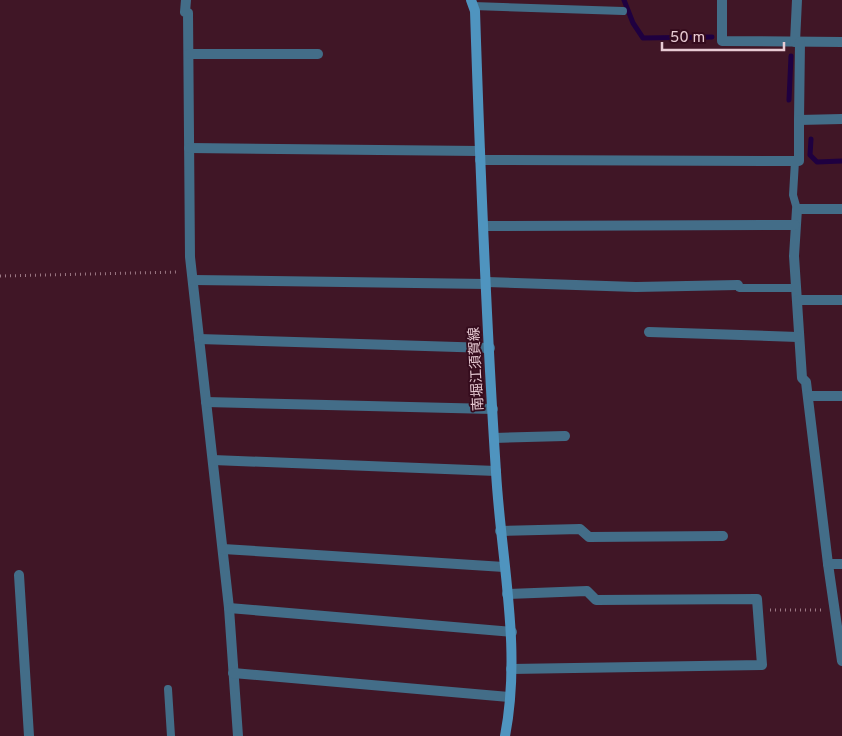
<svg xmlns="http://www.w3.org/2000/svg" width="842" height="736" font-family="Overpass,'Noto Sans JP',sans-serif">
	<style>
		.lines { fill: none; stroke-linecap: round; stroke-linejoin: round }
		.stream { stroke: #1f0040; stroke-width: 5 }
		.path { stroke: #9a7783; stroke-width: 3; stroke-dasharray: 1 4; stroke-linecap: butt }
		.lane { stroke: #436d88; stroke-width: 8 }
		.street { stroke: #436d88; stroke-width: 10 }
		.secondary { stroke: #4f94bf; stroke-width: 10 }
		.labels { text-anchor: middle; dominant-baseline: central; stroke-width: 4; stroke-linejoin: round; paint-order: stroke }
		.street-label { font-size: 14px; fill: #e8cbd4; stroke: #350c1d }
	</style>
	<rect width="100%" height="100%" fill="#401626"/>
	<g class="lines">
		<g class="stream">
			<path d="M624,0L633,23L643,38L712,37"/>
			<path d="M789,100L791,56"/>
			<path d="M811,139L810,155L817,162L842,161"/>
		</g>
		<g class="path">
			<path d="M0,276L179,272"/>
			<path d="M770,610H824"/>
		</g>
		<g class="lane">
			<path d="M473,6L623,11"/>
			<path d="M795,161L793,195L797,209"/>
			<path d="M738,285L739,288H795"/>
			<path d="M168,689L171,736"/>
		</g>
		<g class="street">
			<path d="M186,0L185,12L188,13L190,257L229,608L238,736"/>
			<path d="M722,0V41L842,42"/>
			<path d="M795,42L797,0"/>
			<path d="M800,42L799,120L842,119"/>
			<path d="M189,54H318"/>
			<path d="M189,148L480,151"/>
			<path d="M480,160L799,161V120"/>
			<path d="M842,209H797L794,256L802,378L806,382L828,564L842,661"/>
			<path d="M485,226L795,225"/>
			<path d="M193,280L487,284"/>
			<path d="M487,282L636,287L738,285"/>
			<path d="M798,300H842"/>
			<path d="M649,332L798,337"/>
			<path d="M199,339L490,348"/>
			<path d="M808,396H842"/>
			<path d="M206,402L493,409"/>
			<path d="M494,438L565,436"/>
			<path d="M213,460L496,471"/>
			<path d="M500,531L580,529L589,537L723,536"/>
			<path d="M223,549L504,567"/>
			<path d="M828,564H842"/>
			<path d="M19,575L29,736"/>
			<path d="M507,594L587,591L596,600L757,599L762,665L511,669"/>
			<path d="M229,608L512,632"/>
			<path d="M233,673L509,697"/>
		</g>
		<path class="secondary" d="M471,0L475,11C480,164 486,319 496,472C501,560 522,648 505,736"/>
	</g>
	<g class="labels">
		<g class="street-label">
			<text transform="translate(477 369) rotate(-93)">南堀江須賀線</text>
		</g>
	</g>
	<path d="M662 42v8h122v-8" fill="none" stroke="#e8cbd4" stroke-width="2.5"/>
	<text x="670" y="42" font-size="15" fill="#e8cbd4" stroke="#350c1d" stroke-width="4" paint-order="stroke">50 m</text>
</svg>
